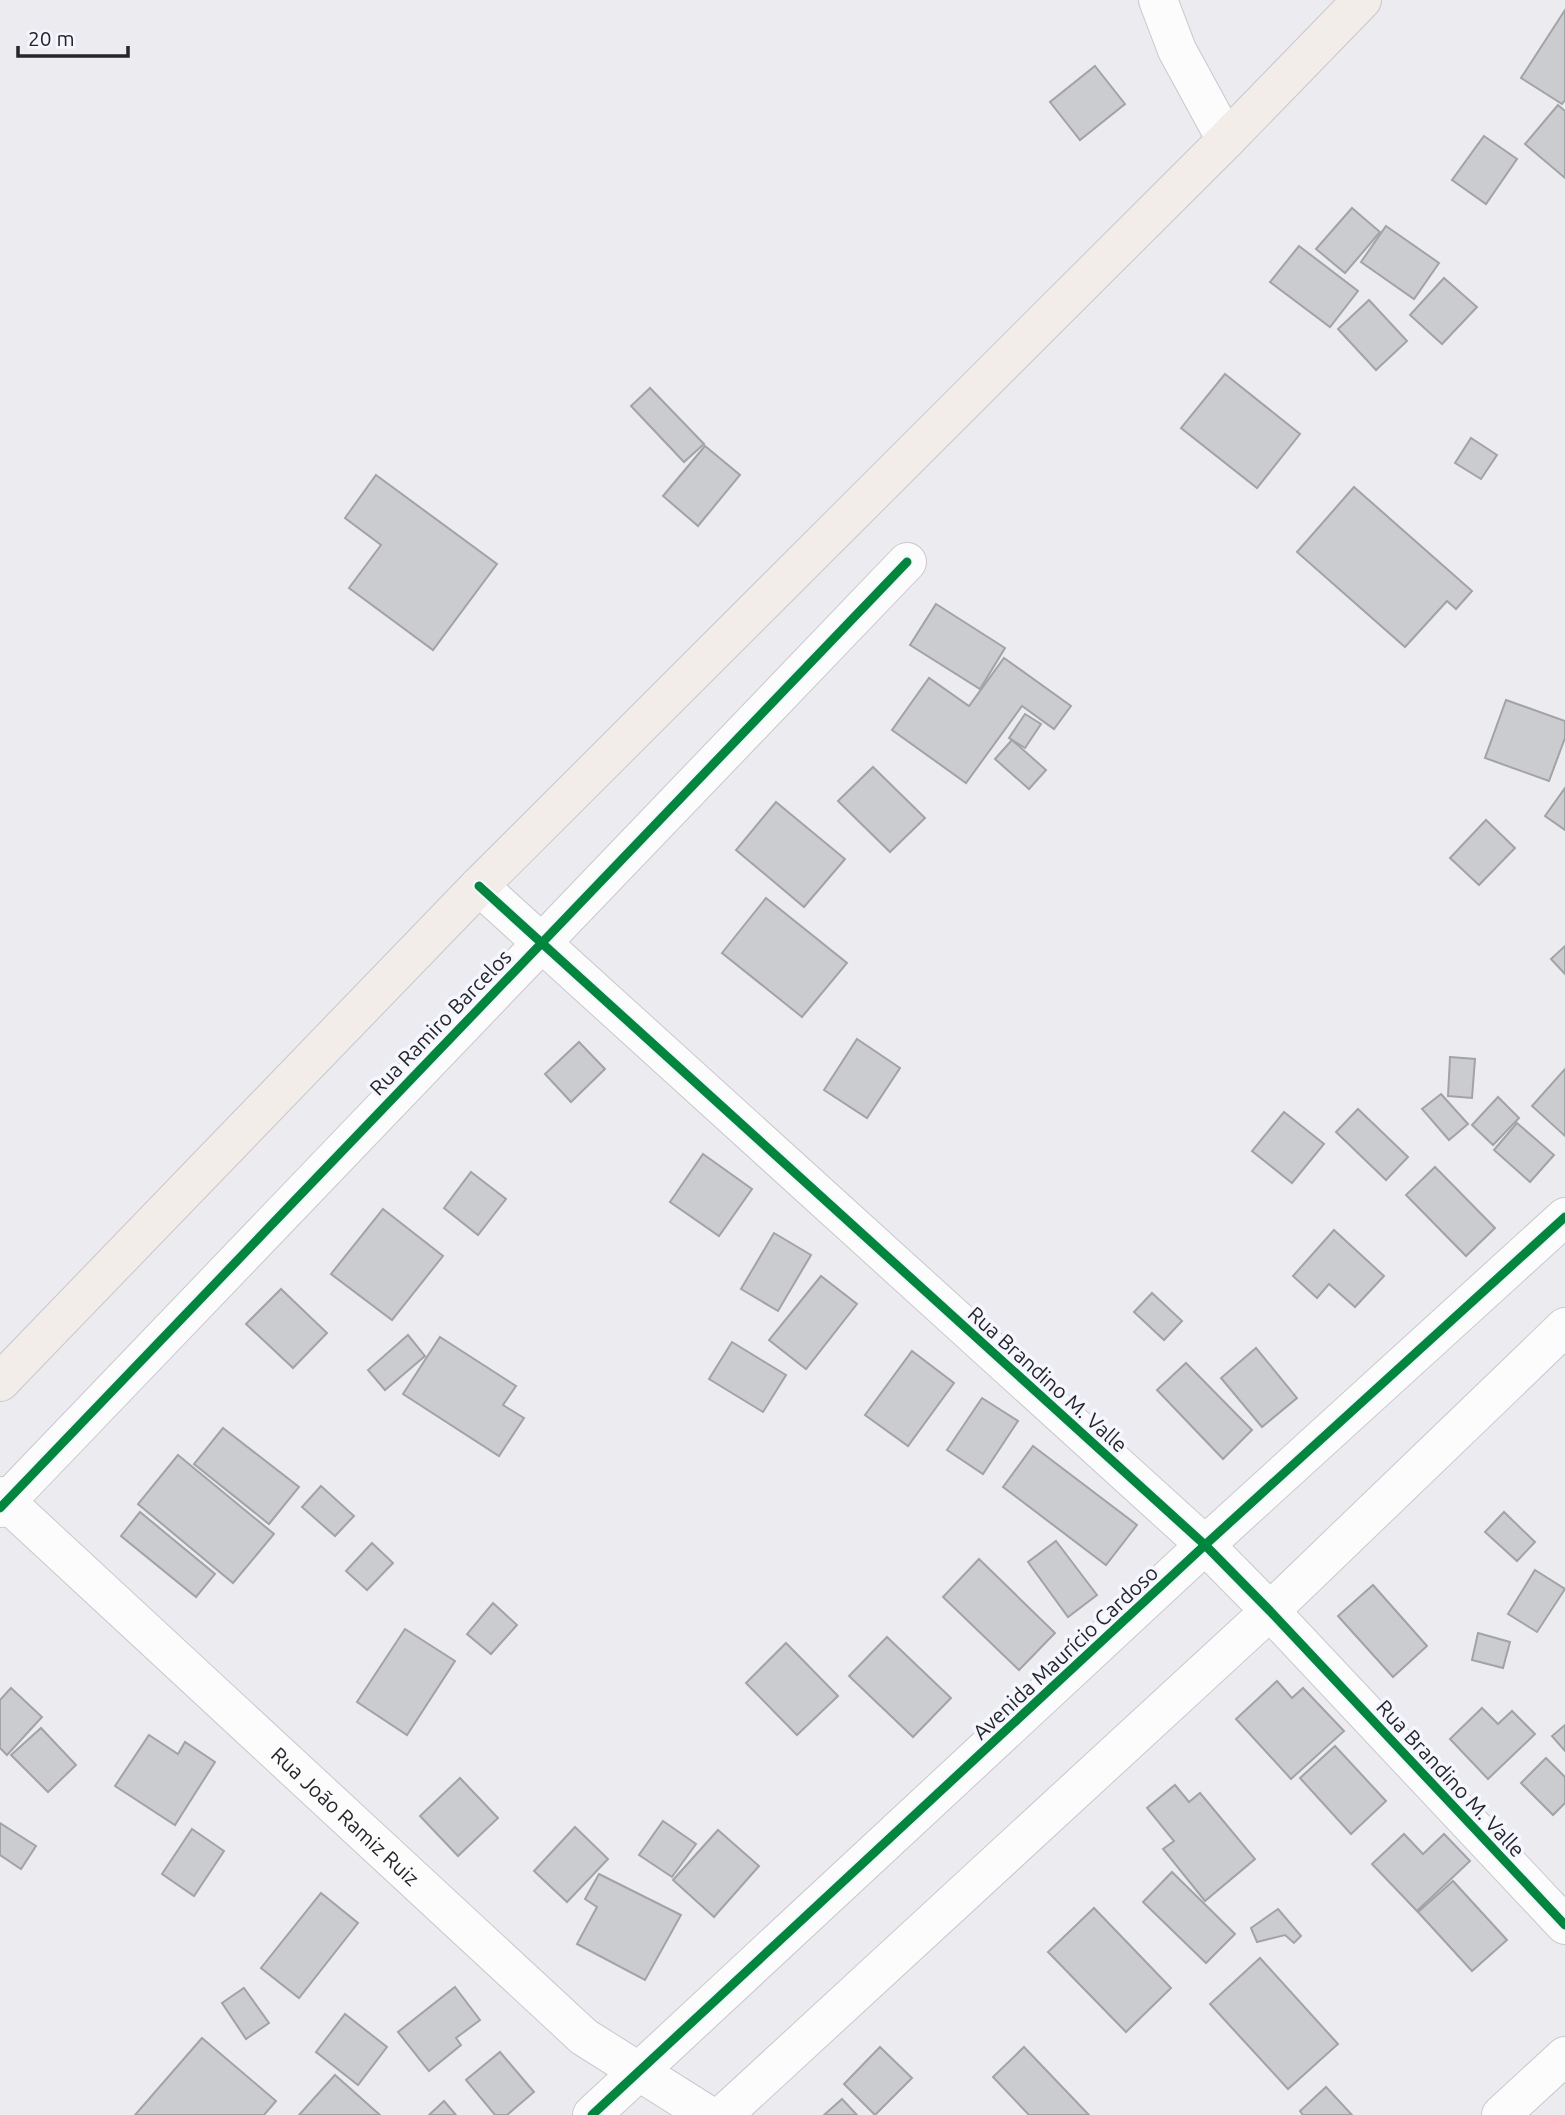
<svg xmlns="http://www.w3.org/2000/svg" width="1565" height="2115" font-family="Ubuntu,sans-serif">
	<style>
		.building { fill: #cbccd0; stroke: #a3a3a7; stroke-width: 2 }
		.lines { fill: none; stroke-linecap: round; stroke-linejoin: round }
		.minor-casing { stroke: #c8c9cd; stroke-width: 40 }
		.major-casing { stroke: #c8c8ca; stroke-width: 40 }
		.minor { stroke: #fcfcfd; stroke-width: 38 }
		.major { stroke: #f2ede9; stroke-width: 38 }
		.cycleway-casing { stroke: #f6f7fe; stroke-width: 13 }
		.cycleway { stroke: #00873e; stroke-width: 9 }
		.labels { text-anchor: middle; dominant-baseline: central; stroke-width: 7; stroke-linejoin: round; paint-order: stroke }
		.street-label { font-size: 21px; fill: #252629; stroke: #f6f7fe }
	</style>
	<rect width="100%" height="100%" fill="#ebebf0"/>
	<g class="building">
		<path d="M1565,10V100L1562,104L1521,78Z"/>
		<path d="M1095,66L1125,104L1080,140L1050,102Z"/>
		<path d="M1558,105L1565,111V178L1525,144Z"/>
		<path d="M1484,136L1517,159L1486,204L1452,180Z"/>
		<path d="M1352,208L1380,232L1345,273L1316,249Z"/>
		<path d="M1386,226L1439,263L1414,299L1361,262Z"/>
		<path d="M1299,246L1358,291L1330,327L1270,282Z"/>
		<path d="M1444,278L1477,307L1442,344L1410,315Z"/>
		<path d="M1369,300L1407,341L1376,370L1338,329Z"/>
		<path d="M1225,374L1300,434L1257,488L1181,428Z"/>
		<path d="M650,388L704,444L684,462L631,406Z"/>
		<path d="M1471,438L1497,455L1481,479L1455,463Z"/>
		<path d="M705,446L740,475L698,526L663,496Z"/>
		<path d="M376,475L497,564L433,650L349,588L381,545L345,518Z"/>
		<path d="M1354,487L1472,591L1456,609L1447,601L1405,647L1297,552Z"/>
		<path d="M936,604L1005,648L980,689L910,645Z"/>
		<path d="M1004,658L1071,706L1054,729L1022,706L966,783L892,730L929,678L969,706Z"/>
		<path d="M1506,700L1565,721V738L1549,781L1485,758Z"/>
		<path d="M1025,714L1041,724L1025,748L1009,738Z"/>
		<path d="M1012,740L1046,770L1029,789L995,759Z"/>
		<path d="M873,767L925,818L890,852L838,801Z"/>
		<path d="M1565,788V830L1545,816Z"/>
		<path d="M776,802L845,859L804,907L736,850Z"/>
		<path d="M1486,820L1515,848L1479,885L1450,858Z"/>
		<path d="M766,898L847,963L802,1017L722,953Z"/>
		<path d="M1565,946V974L1551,959Z"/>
		<path d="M857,1039L900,1068L867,1118L824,1090Z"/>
		<path d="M579,1042L605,1069L571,1102L545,1074Z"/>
		<path d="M1450,1057L1475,1059L1472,1098L1448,1096Z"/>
		<path d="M1565,1069V1136L1532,1106Z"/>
		<path d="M1441,1094L1468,1124L1449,1140L1422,1109Z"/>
		<path d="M1498,1097L1519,1118L1493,1145L1472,1125Z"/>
		<path d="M1358,1109L1408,1157L1386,1180L1336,1132Z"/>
		<path d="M1284,1112L1324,1144L1292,1183L1252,1151Z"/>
		<path d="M1517,1123L1554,1155L1530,1182L1494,1150Z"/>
		<path d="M703,1154L752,1189L719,1236L670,1202Z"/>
		<path d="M1435,1167L1495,1228L1466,1256L1406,1195Z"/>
		<path d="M471,1172L506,1199L478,1235L444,1208Z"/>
		<path d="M383,1209L443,1256L392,1320L331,1274Z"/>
		<path d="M1334,1230L1384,1276L1355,1307L1329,1284L1317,1298L1293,1276Z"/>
		<path d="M774,1233L811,1255L778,1311L741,1289Z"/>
		<path d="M821,1276L857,1304L806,1369L769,1340Z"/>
		<path d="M281,1289L327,1333L293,1368L246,1324Z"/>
		<path d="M1152,1293L1182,1321L1164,1340L1134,1312Z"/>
		<path d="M408,1335L425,1356L385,1390L368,1370Z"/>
		<path d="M440,1337L516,1386L503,1405L524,1418L499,1456L403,1394Z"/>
		<path d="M732,1342L786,1375L763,1412L709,1379Z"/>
		<path d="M1256,1348L1297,1398L1262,1427L1221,1378Z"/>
		<path d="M912,1351L954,1383L908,1446L865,1415Z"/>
		<path d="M1186,1363L1252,1430L1223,1459L1157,1390Z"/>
		<path d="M982,1398L1018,1421L983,1474L947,1450Z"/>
		<path d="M223,1428L299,1487L269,1524L194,1464Z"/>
		<path d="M1033,1446L1137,1525L1106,1565L1003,1487Z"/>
		<path d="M178,1455L274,1534L233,1583L138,1504Z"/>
		<path d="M321,1486L354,1516L335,1536L302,1507Z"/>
		<path d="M140,1512L215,1574L196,1597L121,1536Z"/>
		<path d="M1504,1512L1535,1542L1517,1561L1485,1532Z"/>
		<path d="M1056,1541L1097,1595L1068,1617L1028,1562Z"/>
		<path d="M372,1543L393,1563L367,1590L346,1571Z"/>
		<path d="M979,1559L1055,1633L1019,1670L943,1597Z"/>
		<path d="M1535,1570L1565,1589L1537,1632L1508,1614Z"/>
		<path d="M1373,1585L1427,1646L1393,1677L1338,1616Z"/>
		<path d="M493,1603L517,1625L491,1654L467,1634Z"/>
		<path d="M405,1629L455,1661L407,1735L357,1702Z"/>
		<path d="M1478,1633L1510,1642L1503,1668L1472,1660Z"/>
		<path d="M887,1637L951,1698L913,1737L849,1676Z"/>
		<path d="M786,1643L838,1696L797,1735L746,1683Z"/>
		<path d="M1277,1681L1292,1698L1303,1688L1344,1731L1291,1779L1236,1719Z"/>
		<path d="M11,1688L42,1717L7,1755L0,1748V1700Z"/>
		<path d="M1482,1708L1498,1724L1512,1711L1535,1734L1488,1779L1450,1739Z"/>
		<path d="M1565,1725V1751L1552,1736Z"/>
		<path d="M41,1728L76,1765L48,1792L11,1755Z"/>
		<path d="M149,1735L178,1754L185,1742L215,1762L175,1825L115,1786Z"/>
		<path d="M1335,1746L1386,1801L1351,1834L1300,1778Z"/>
		<path d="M1546,1758L1565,1777V1803L1553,1815L1521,1783Z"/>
		<path d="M460,1778L498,1818L458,1856L420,1816Z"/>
		<path d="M1175,1785L1189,1802L1200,1793L1255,1859L1205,1901L1163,1849L1174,1841L1147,1808Z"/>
		<path d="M663,1821L696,1844L672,1877L639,1855Z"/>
		<path d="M0,1823L36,1846L21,1869L0,1855Z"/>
		<path d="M575,1827L608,1859L567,1902L534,1871Z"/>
		<path d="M192,1829L224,1851L194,1896L162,1874Z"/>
		<path d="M718,1830L759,1866L714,1917L673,1880Z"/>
		<path d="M1404,1834L1423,1854L1444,1834L1470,1861L1417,1911L1372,1864Z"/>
		<path d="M1172,1872L1235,1934L1206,1963L1143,1902Z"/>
		<path d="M599,1874L681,1915L645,1980L577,1944L597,1907L585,1899Z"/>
		<path d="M1453,1881L1507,1940L1472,1971L1418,1912Z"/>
		<path d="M321,1893L358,1923L299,1998L261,1968Z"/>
		<path d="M1094,1908L1171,1988L1126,2032L1048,1952Z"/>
		<path d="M1278,1909L1301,1936L1294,1943L1285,1935L1257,1942L1251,1928Z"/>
		<path d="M1260,1958L1338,2044L1288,2089L1210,2004Z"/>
		<path d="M455,1987L480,2020L456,2038L461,2045L429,2071L398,2032Z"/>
		<path d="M244,1988L269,2023L246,2039L222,2003Z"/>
		<path d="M345,2014L387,2047L358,2085L316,2052Z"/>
		<path d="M202,2038L276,2101L264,2115H135Z"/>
		<path d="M880,2047L912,2078L875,2115L844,2084Z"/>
		<path d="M1024,2047L1089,2115H1029L993,2077Z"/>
		<path d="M500,2052L534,2092L507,2115H495L466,2080Z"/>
		<path d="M335,2075L380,2115H299Z"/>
		<path d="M1326,2087L1352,2115H1303L1300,2111Z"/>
		<path d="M842,2099L857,2115H824Z"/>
		<path d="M444,2101L456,2115H429Z"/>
	</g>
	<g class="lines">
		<g class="minor-casing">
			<g id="minor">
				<path d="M1158,0L1177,50L1226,140"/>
				<path d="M479,886L1205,1545L1270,1611L1565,1925"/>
				<path id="s1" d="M0,1496L584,2037L708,2115"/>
				<path d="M0,1508L907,562"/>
				<path d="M592,2115L1205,1545L1565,1217"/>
				<path d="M723,2115L1270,1611L1565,1327"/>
				<path d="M1501,2115L1565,2056"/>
			</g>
		</g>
		<g class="major-casing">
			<path id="major" d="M0,1382L479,886L1226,140L1362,0"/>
		</g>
		<use href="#minor" class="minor"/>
		<use href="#major" class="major"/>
		<g class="cycleway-casing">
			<g id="cycleway">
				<path d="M479,886L1205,1545L1270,1611L1565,1925"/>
				<path d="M0,1508L907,562"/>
				<path d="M592,2115L1205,1545L1565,1217"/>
			</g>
		</g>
		<use href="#cycleway" class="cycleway"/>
	</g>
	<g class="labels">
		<g class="street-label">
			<text transform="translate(440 1022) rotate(-46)">Rua Ramiro Barcelos</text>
			<text transform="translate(1048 1379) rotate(42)">Rua Brandino M. Valle</text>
			<text transform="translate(1065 1652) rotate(-43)">Avenida Maurício Cardoso</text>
			<text transform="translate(1451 1778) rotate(47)">Rua Brandino M. Valle</text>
			<text stroke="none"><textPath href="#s1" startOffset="471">Rua João Ramiz Ruiz</textPath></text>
		</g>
	</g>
	<path d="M18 46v10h110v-10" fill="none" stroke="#252629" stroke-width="3.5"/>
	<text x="28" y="46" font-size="21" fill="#252629" stroke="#f6f7fe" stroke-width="5" paint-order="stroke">20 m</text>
</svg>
